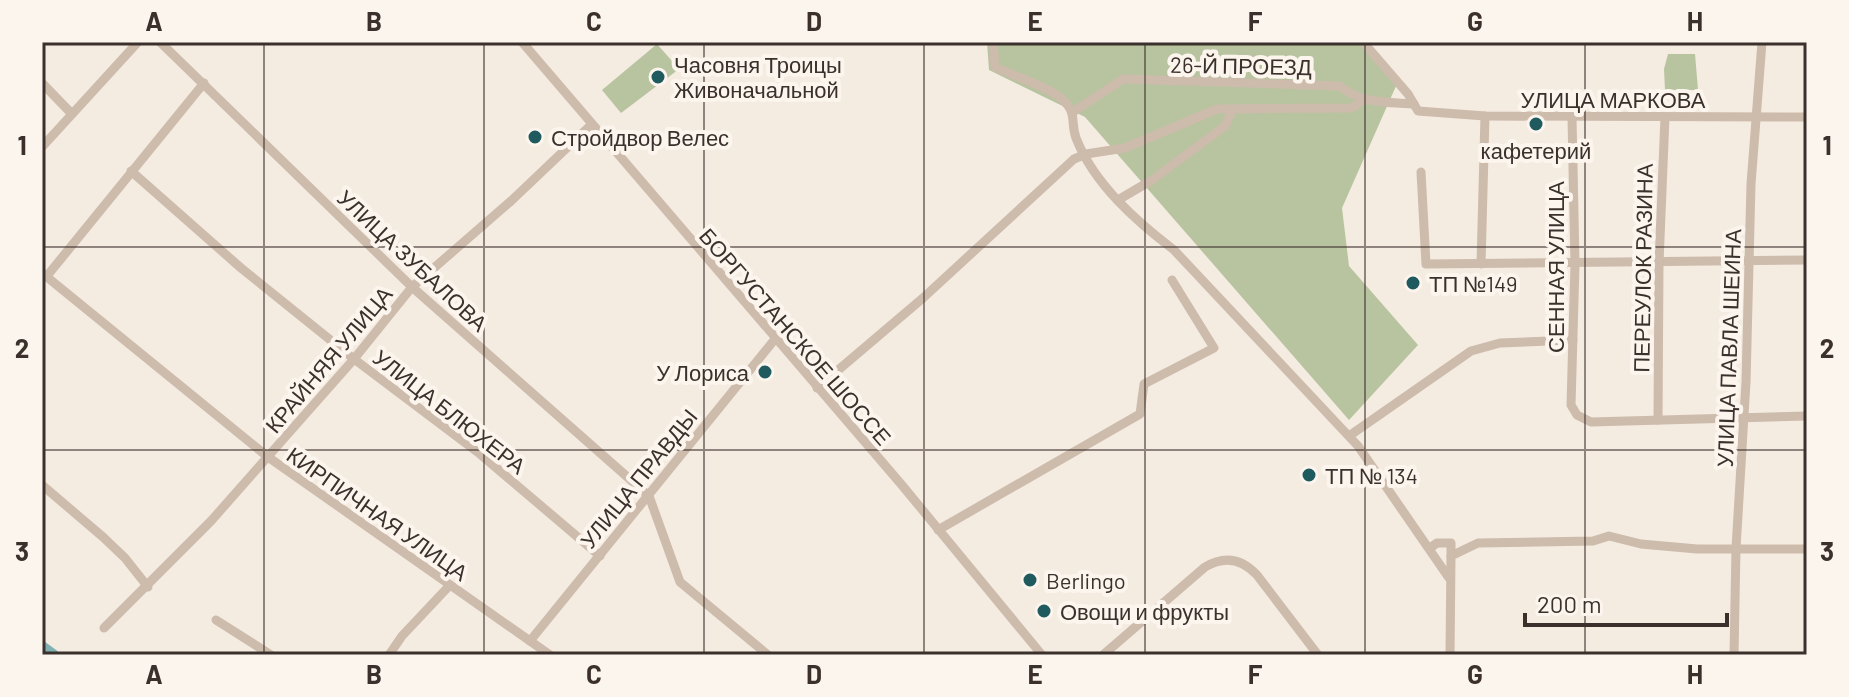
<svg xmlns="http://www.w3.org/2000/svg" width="1849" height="697" font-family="Barlow,sans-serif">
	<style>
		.green { fill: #b8c4a0 }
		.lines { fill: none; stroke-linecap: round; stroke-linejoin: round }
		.river { stroke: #7fb0b2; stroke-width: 12 }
		.minor { stroke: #cdbbac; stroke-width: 9 }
		.grid { fill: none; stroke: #3b302b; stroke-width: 2; stroke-opacity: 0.55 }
		.poi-dot { fill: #1f5a5e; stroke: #fbf5ee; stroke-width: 3 }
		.labels { text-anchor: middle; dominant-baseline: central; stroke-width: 8; stroke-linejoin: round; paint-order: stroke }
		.poi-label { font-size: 22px; fill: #3b302b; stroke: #fbf5ee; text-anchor: start }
		.street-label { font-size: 22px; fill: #3b302b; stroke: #fbf5ee }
		.neatline { fill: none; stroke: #3b302b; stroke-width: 3 }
		.grid-label { font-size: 26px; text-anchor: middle; font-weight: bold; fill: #3b302b }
	</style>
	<rect width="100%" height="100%" fill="#f4ebe1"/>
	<g class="green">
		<path d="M987,42H1358L1396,86L1342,208L1349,266L1418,345L1349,420L1085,117L989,70Z"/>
		<path d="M657,44L679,69L621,113L602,90Z"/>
		<path d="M1668,54H1695L1698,90H1665L1664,69Z"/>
	</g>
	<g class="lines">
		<path class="river" d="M42,647L53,655"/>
		<g class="minor">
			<path d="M160,42L412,287L649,496L680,582L768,655"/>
			<path d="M522,42L901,484L1042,655"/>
			<path d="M993,42L995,67C1013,76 1047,86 1062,99C1078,114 1070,121 1076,138C1094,184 1136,221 1174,250L1358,446L1449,578"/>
			<path d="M1363,42L1408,94L1418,111L1485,116L1807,117"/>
			<path d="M42,83L71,113"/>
			<path d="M1073,112L1123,79L1340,86C1359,104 1390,102 1414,104"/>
			<path d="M1572,117L1575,264L1571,405L1577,415L1591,422L1807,416"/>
			<path d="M42,147L138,42"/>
			<path d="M131,171L241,268L354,359L480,454L600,556"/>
			<path d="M1421,172L1426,264L1807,260"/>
			<path d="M1118,200L1152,180L1225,126L1233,109"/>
			<path d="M1481,264L1485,116"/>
			<path d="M42,273L268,457L550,655"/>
			<path d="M47,276L204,83"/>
			<path d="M817,388L923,298L1074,159L1086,154L1125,148L1217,109L1352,108L1364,99"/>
			<path d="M1658,420L1659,263L1665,117"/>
			<path d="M1349,436L1471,351L1500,343L1573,340"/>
			<path d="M42,485L103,537L125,558L148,587"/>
			<path d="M938,530L1140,414L1144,384L1214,348L1172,280"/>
			<path d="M1430,548L1437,543H1451V556"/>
			<path d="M216,620L271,655"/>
			<path d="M104,628L211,521L354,359L412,287L511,201L592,124"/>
			<path d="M530,641L775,339"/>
			<path d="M389,655L402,636L450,585"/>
			<path d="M1103,655L1205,567C1225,555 1242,559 1257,575L1318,655"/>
			<path d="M1450,655L1451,556L1478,543L1593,541L1609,536L1641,544L1697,549H1807"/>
			<path d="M1734,655L1736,548L1746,382L1751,184L1762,42"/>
		</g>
	</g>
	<path class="grid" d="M264,42V655M484,42V655M704,42V655M924,42V655M1145,42V655M1365,42V655M1585,42V655M42,247H1807M42,450H1807"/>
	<g class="poi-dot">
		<circle cx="658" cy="77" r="8"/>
		<circle cx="1536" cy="124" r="8"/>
		<circle cx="535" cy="137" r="8"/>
		<circle cx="1413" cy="283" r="8"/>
		<circle cx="765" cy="372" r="8"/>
		<circle cx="1309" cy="475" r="8"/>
		<circle cx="1030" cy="580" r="8"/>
		<circle cx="1044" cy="611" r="8"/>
	</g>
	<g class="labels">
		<g class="poi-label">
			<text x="674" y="64">Часовня Троицы<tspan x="674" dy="25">Живоначальной</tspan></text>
			<text x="551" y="137">Стройдвор Велес</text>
			<text x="1536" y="150" text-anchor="middle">кафетерий</text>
			<text x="1429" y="283">ТП №149</text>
			<text x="749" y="372" text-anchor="end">У Лориса</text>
			<text x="1325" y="475">ТП № 134</text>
			<text x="1046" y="580">Berlingo</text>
			<text x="1060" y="611">Овощи и фрукты</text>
		</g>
		<g class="street-label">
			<text transform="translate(1241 65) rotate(1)">26-Й ПРОЕЗД</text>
			<text x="1613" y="99">УЛИЦА МАРКОВА</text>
			<text transform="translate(413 260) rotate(43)">УЛИЦА ЗУБАЛОВА</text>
			<text transform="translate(1555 267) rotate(-90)">СЕННАЯ УЛИЦА</text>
			<text transform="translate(1642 268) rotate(-89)">ПЕРЕУЛОК РАЗИНА</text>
			<text transform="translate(796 336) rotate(49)">БОРГУСТАНСКОЕ ШОССЕ</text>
			<text transform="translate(1728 348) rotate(-88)">УЛИЦА ПАВЛА ШЕИНА</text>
			<text transform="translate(328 359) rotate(-50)">КРАЙНЯЯ УЛИЦА</text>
			<text transform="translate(450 411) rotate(38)">УЛИЦА БЛЮХЕРА</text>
			<text transform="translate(638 478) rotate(-51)">УЛИЦА ПРАВДЫ</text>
			<text transform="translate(378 513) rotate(35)">КИРПИЧНАЯ УЛИЦА</text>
		</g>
	</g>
	<rect width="1849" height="697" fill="none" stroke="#fbf5ee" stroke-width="88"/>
	<path d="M1525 613v12h202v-12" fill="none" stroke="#3b302b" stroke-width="4"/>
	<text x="1537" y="613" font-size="24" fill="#3b302b" stroke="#fbf5ee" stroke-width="6" paint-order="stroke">200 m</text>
	<rect x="44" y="44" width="1761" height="609" class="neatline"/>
	<g class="grid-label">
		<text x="154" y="31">A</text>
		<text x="374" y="31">B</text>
		<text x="594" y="31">C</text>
		<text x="814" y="31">D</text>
		<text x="1035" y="31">E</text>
		<text x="1255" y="31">F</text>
		<text x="1475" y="31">G</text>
		<text x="1695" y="31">H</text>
		<text x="22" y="155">1</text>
		<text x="1827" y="155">1</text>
		<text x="22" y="358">2</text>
		<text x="1827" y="358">2</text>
		<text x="22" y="561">3</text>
		<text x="1827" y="561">3</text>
		<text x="154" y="684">A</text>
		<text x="374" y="684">B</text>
		<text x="594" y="684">C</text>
		<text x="814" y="684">D</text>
		<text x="1035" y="684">E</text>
		<text x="1255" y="684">F</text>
		<text x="1475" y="684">G</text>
		<text x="1695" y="684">H</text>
	</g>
</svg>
